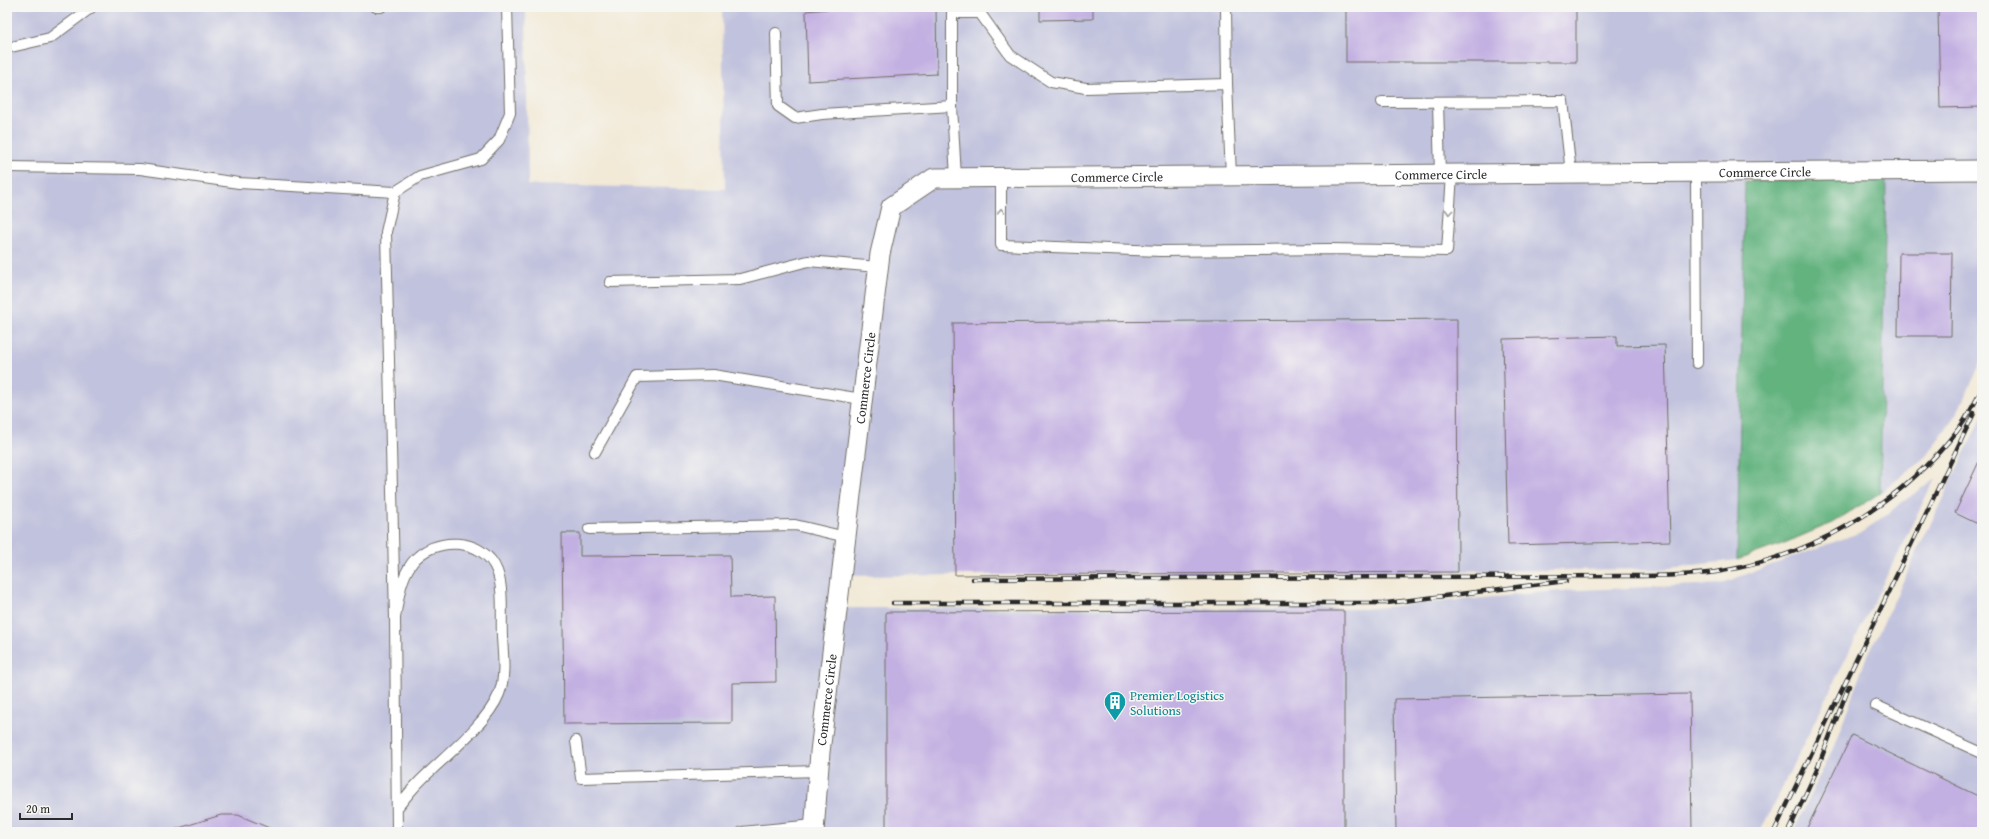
<svg xmlns="http://www.w3.org/2000/svg" width="1989" height="839" font-family="'Gentium Book Plus',serif">
	<style>
		.industrial { fill: #c1c2dd }
		.forest { fill: #63b37f; stroke: #476f55 }
		.building { fill: #c3b0e2 }
		.lines { fill: none; stroke-linecap: round; stroke-linejoin: round }
		.lane-casing { stroke: #716e67; stroke-width: 12 }
		.street-casing { stroke: #716e67; stroke-width: 21 }
		.lane { stroke: #fff; stroke-width: 10 }
		.street { stroke: #fff; stroke-width: 19 }
		.rail-casing { stroke: #2b2b2b; stroke-width: 4.5 }
		.rail { stroke: #f6f6f2; stroke-width: 3; stroke-dasharray: 9; stroke-linecap: butt }
		.oneway { stroke: #a0a0a0 }
		.labels { text-anchor: middle; dominant-baseline: central; stroke-width: 3; stroke-linejoin: round; paint-order: stroke }
		.street-label { font-size: 13px; fill: #2b2b2b; stroke: #f6f6f2 }
		.culture-label { font-size: 13px; fill: #0d838f; stroke: #f6f6f2; text-anchor: start }
	</style>
	<rect width="100%" height="100%" fill="#f6f6f2"/>
	<filter id="ink" filterUnits="userSpaceOnUse"><feTurbulence type="fractalNoise" baseFrequency=".025" numOctaves="2"/><feDisplacementMap in="SourceGraphic" scale="8" xChannelSelector="R" yChannelSelector="G"/><feConvolveMatrix kernelMatrix="1 2 1 2 8 2 1 2 1" color-interpolation-filters="sRGB"/></filter>
	<filter id="wash" filterUnits="userSpaceOnUse"><feTurbulence type="fractalNoise" baseFrequency=".012" numOctaves="4" result="noise"/><feDisplacementMap in="SourceGraphic" scale="16" xChannelSelector="R" yChannelSelector="G"/><feGaussianBlur stdDeviation="0.9" result="paint"/><feColorMatrix in="noise" values="0 0 0 0 0 0 0 0 0 0 0 0 0 0 0 0 0 1.4 0 .05"/><feComposite in="paint" operator="in"/></filter>
	<g filter="url(#wash)">
		<rect width="100%" height="100%" fill="#f2e9d6"/>
		<g class="industrial">
			<path d="M7,7H526L528,185L725,189L722,7H1982V361L1958,411L1927,456L1880,493L1886,180L1745,172L1737,560L1661,569L841,576L837,608L1364,609L1560,591L1720,584L1864,531L1935,478L1760,832H7Z"/>
			<path d="M1982,416V832H1793L1834,746L1865,661Z"/>
		</g>
		<path class="forest" d="M1886,180L1880,493L1832,523L1782,544L1737,560L1745,181Z"/>
		<g id="blocks">
			<g class="building">
				<path d="M839,7H936L937,74L808,81L806,11L839,8Z"/>
				<path d="M1040,7H1093V19L1040,20Z"/>
				<rect x="1346" y="7" width="230" height="55"/>
				<path d="M1938,7H1982V107L1940,108Z"/>
				<path d="M1899,253H1952L1951,336H1898Z"/>
				<path d="M1457,319L1458,572L955,575L953,323Z"/>
				<path d="M1617,336V346L1665,345L1670,541L1508,545L1503,339Z"/>
				<path d="M1982,455V526L1955,513Z"/>
				<path d="M562,533H580V556L730,555L731,597L775,596L776,682L732,683V723L564,724Z"/>
				<path d="M1344,611V832H886V612Z"/>
				<path d="M1690,694L1692,832H1396L1394,699Z"/>
				<path d="M1852,735L1982,798V826L1979,832H1805Z"/>
				<path d="M221,815H238L279,832H177L176,829Z"/>
			</g>
		</g>
	</g>
	<g filter="url(#ink)">
		<use href="#blocks" fill-opacity="0" stroke="#716e67" stroke-width="1"/>
		<g class="lines">
			<g class="lane-casing">
				<g id="lane">
					<path d="M376,7H381"/>
					<path d="M1226,7L1227,84"/>
					<path d="M776,33L778,106L795,118L822,114L952,106L956,178"/>
					<path d="M7,48L50,38L92,7"/>
					<path d="M1382,102L1563,101L1571,173"/>
					<path d="M1438,102L1440,174"/>
					<path d="M952,106V13H980L1010,55L1051,82L1086,88L1227,84L1231,176"/>
					<path d="M7,167L140,169L239,183L395,192"/>
					<path d="M1696,172L1697,363"/>
					<path d="M1001,177V245L1161,251L1330,249L1447,251L1452,174"/>
					<path d="M610,282L740,279L808,261L878,267"/>
					<path d="M595,452L637,377L713,375L862,399"/>
					<path d="M589,529L795,525L846,537"/>
					<path d="M395,618L386,232L395,192L420,176L481,159L499,140L510,113L507,7"/>
					<path d="M1875,705L1982,753"/>
					<path d="M576,741L581,778L818,771"/>
					<path d="M397,808C404,799 412,789 420,781C444,757 487,724 499,694C506,676 503,656 502,637C501,618 504,588 497,571C484,536 432,536 412,563C400,579 398,600 395,618L397,832"/>
					<path d="M742,832L814,825"/>
				</g>
			</g>
			<g class="street-casing">
				<g id="street">
					<path id="s1" d="M814,832L820,752L880,254L891,207L934,178L1982,170"/>
				</g>
			</g>
			<use href="#lane" class="lane"/>
			<use href="#street" class="street"/>
			<g class="rail-casing">
				<g id="rail">
					<path d="M973,579L1628,576C1657,576 1687,576 1716,572C1810,558 1898,506 1957,431C1967,419 1974,403 1982,390"/>
					<path d="M893,603H1387L1566,581"/>
					<path d="M1774,832L1974,413"/>
					<path d="M1788,832L1816,772L1849,686"/>
				</g>
			</g>
			<use href="#rail" class="rail"/>
		</g>
		<defs><path id="oneway-chevron" d="M-2-3.5L2.5 0L-2 3.5" fill="none" stroke-width="1.6" stroke-linecap="round" stroke-linejoin="round"/></defs>
		<g class="oneway">
			<use href="#oneway-chevron" transform="translate(1001 211) rotate(-89)"/>
			<use href="#oneway-chevron" transform="translate(1449 212) rotate(94)"/>
		</g>
	</g>
	<defs>
		<g id="building-pin" transform="scale(1.15)"><path d="M0 17L-7.5 6A9.5 9.5 0 1 1 7.5 6Z" fill="#0f9aa8" stroke="#f6f6f2"/><path d="M-4-6H4V6H1V3H-1V6H-4ZM-2.5-4.3h1.7v1.8h-1.7ZM.8-4.3h1.7v1.8H.8ZM-2.5-1h1.7V.8h-1.7ZM.8-1h1.7V.8H.8Z" fill="#fff"/></g>
	</defs>
	<g fill-rule="evenodd">
		<use href="#building-pin" x="1115" y="702"/>
	</g>
	<g class="labels">
		<g class="street-label">
			<text stroke="none"><textPath href="#s1" startOffset="1513">Commerce Circle</textPath></text>
			<text stroke="none"><textPath href="#s1" startOffset="1189">Commerce Circle</textPath></text>
			<text stroke="none"><textPath href="#s1" startOffset="865">Commerce Circle</textPath></text>
			<text stroke="none"><textPath href="#s1" startOffset="457">Commerce Circle</textPath></text>
			<text stroke="none"><textPath href="#s1" startOffset="133">Commerce Circle</textPath></text>
		</g>
		<g class="culture-label">
			<text x="1130" y="695">Premier Logistics<tspan x="1130" dy="15">Solutions</tspan></text>
		</g>
	</g>
	<rect width="1989" height="839" fill="none" stroke="#f6f6f2" stroke-width="24"/>
	<path d="M20 813v6h52v-6" fill="none" stroke="#2b2b2b" stroke-width="2"/>
	<text x="26" y="813" font-size="12" fill="#2b2b2b" stroke="#f6f6f2" stroke-width="3" paint-order="stroke">20 m</text>
</svg>
